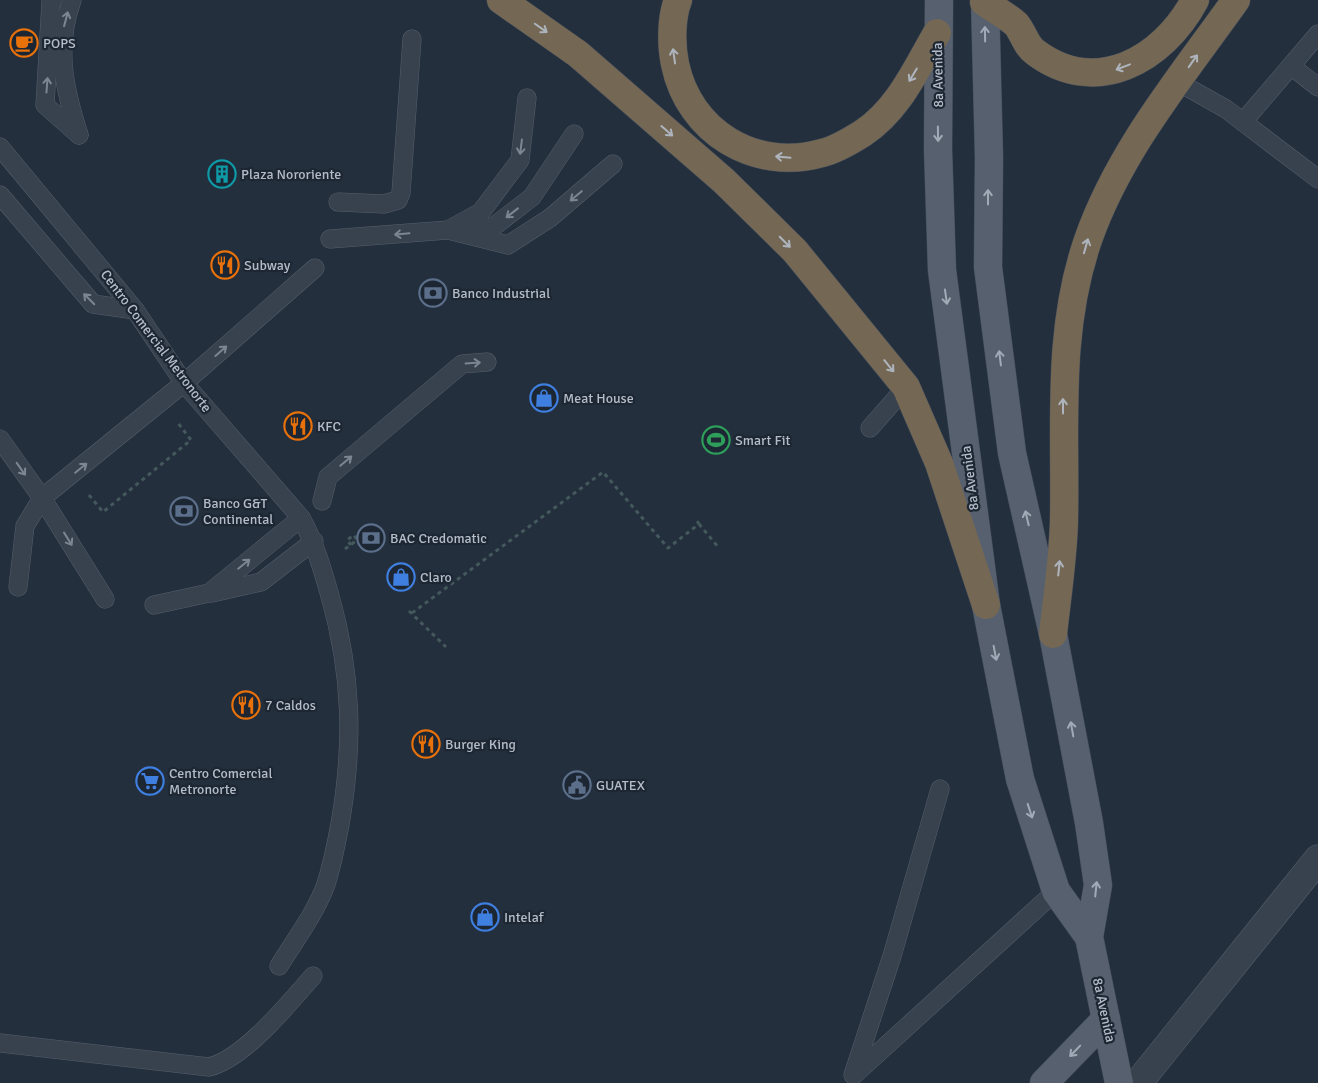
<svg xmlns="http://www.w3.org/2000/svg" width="1318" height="1083" font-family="Signika,sans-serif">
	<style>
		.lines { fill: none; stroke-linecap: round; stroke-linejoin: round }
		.lane-casing { stroke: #565f6c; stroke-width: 19 }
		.street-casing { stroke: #565f6c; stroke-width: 29 }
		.primary-casing { stroke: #414a57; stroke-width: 29 }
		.highway-casing { stroke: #434c59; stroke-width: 29 }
		.path { stroke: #44595c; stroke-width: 3; stroke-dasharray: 4 4; stroke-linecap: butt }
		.lane { stroke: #38414e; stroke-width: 18 }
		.street { stroke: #38414e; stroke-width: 28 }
		.primary { stroke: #56606e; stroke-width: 28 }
		.highway { stroke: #746855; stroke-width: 28 }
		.oneway { stroke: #7c8592 }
		.oneway2 { stroke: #aeb4bd }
		.oneway3 { stroke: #a1aab7 }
		.labels { text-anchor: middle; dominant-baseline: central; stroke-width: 4.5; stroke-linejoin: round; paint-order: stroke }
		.poi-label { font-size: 14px; fill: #b4bcc9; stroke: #1d2633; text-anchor: start }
		.street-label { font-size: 14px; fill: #b4bcc9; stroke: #1d2633 }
	</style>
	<rect width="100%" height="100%" fill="#242f3e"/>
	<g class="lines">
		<g class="lane-casing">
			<g id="lane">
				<path d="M53,0L51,1L45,105L79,135"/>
				<path d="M72,0C55,48 64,88 79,135"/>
				<path d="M1291,66L1318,87"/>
				<path d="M1178,82L1226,109L1318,179"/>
				<path d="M1243,122L1318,34"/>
				<path d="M0,147L135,310L184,383L301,518C315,543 322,568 330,596C352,674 354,744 340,824C336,845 332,867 325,887C314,915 295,940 279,966"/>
				<path d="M0,195L93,304L135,310"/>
				<path d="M338,202L384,204L398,200L401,193L412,39"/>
				<path d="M464,229L493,227L532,197L574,134"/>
				<path d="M448,230L508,245L550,218L613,164"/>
				<path d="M330,239L448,230L481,212L520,160L527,98"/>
				<path d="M870,428L906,387"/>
				<path d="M0,439L42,498L105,599"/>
				<path d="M322,501L328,477L462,364L487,362"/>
				<path d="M18,587L25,526L42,498L184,383L315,268"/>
				<path d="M212,593L261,582L314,541"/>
				<path d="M154,605L209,593L301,518"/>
				<path d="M0,1043L209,1067C244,1059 289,1003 313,976"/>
				<path d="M855,1074L1056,891"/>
				<path d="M853,1075L892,956L940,789"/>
			</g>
		</g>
		<g class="street-casing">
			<path id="street" d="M1138,1083L1318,859"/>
		</g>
		<g class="primary-casing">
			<g id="primary">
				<path d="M939,0L938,149L942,270L986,605L1020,779L1056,891L1089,937"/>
				<path d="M985,0L989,158L988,267L1012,453L1053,634L1089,823L1098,885L1089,937L1119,1083"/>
				<path d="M1044,1083L1106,1019"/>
			</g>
		</g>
		<g class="highway-casing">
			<g id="highway">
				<path d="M501,0L578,54L724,181L795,251L906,387L939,463L986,605"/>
				<path d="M678,0C671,18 671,45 675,64C689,132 755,172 822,153C835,150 852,140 863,133C899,109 916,69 937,33"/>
				<path d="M984,2C994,9 1007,16 1016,24C1023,32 1026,46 1035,52C1096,98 1163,60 1195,0"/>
				<path d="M1053,634C1057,597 1063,559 1064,521C1066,427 1056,332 1088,240C1119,151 1182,76 1236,0"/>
			</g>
		</g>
		<g class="path">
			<path d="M89,495L103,512L191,440L178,423"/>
			<path d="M699,524L719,548"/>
			<path d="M345,549L357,540L354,535L347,540L351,545"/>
			<path d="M409,611L446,647"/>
			<path d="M412,613L603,472L668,548L699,524L697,521"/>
		</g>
		<use href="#lane" class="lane"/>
		<use href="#street" class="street"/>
		<use href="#primary" class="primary"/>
		<use href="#highway" class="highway"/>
	</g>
	<defs><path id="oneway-shaft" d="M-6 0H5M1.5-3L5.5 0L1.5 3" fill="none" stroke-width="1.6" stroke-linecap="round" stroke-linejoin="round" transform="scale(1.25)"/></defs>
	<g class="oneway">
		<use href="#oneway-shaft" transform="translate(66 19) rotate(-75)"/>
		<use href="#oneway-shaft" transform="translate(47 85) rotate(-86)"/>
		<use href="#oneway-shaft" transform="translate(521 147) rotate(97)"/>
		<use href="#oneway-shaft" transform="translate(576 196) rotate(140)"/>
		<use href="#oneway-shaft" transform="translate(512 213) rotate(142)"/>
		<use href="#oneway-shaft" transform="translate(402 234) rotate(175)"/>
		<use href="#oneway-shaft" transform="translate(89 299) rotate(-135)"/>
		<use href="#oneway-shaft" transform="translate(221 351) rotate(-41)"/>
		<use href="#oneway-shaft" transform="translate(473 363) rotate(-4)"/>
		<use href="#oneway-shaft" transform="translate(346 461) rotate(-40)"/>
		<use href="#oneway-shaft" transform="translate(81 468) rotate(-39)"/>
		<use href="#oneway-shaft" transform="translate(21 469) rotate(55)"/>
		<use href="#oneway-shaft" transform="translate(68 539) rotate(58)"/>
		<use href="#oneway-shaft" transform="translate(244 564) rotate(-39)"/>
	</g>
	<g class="oneway2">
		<use href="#oneway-shaft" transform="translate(541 28) rotate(35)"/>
		<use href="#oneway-shaft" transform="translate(674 56) rotate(-98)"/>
		<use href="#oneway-shaft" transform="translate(1193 61) rotate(-55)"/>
		<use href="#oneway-shaft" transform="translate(1123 67) rotate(159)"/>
		<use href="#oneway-shaft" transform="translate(913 75) rotate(121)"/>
		<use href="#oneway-shaft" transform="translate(667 131) rotate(41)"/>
		<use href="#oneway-shaft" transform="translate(783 157) rotate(-175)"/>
		<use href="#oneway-shaft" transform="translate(785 242) rotate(45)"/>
		<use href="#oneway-shaft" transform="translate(1086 246) rotate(-74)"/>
		<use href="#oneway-shaft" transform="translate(889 366) rotate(51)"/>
		<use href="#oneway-shaft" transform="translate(1063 406) rotate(-90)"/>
		<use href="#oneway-shaft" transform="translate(1059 568) rotate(-84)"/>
	</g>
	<g class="oneway3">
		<use href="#oneway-shaft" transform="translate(985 34) rotate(-91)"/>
		<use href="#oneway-shaft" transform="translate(938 134) rotate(89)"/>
		<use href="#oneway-shaft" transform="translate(988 197) rotate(-90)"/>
		<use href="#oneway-shaft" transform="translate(946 297) rotate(82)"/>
		<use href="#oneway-shaft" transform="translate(1000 358) rotate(-97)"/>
		<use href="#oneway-shaft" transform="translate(1027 518) rotate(-103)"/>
		<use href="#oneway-shaft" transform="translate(995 653) rotate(79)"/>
		<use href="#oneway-shaft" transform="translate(1072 729) rotate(-100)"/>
		<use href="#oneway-shaft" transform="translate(1030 811) rotate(72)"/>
		<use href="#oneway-shaft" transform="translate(1096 889) rotate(-84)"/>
		<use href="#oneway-shaft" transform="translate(1075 1051) rotate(134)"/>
	</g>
	<defs>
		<g id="cafe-ring" transform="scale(1.4375)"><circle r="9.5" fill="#1d2633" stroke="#e8710a" stroke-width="1.5"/><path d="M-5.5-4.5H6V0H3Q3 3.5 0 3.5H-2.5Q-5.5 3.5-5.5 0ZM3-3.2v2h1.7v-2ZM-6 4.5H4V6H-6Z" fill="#e8710a"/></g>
		<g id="building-ring" transform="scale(1.4375)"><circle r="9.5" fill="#1d2633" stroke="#0f9aa8" stroke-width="1.5"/><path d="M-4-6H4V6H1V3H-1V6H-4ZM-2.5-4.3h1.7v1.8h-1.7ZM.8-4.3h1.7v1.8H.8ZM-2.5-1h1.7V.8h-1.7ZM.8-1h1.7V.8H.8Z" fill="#0f9aa8"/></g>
		<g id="restaurant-ring" transform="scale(1.4375)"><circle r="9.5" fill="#1d2633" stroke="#e8710a" stroke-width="1.5"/><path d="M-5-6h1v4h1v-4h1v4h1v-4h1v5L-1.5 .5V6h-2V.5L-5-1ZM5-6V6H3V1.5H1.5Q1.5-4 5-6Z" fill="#e8710a"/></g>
		<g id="bank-ring" transform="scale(1.4375)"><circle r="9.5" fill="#1d2633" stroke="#5c6f8a" stroke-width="1.5"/><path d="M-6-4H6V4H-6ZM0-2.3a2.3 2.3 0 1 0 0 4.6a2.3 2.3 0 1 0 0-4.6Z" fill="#5c6f8a"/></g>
		<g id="shop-ring" transform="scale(1.4375)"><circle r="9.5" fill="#1d2633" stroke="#3f7fe0" stroke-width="1.5"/><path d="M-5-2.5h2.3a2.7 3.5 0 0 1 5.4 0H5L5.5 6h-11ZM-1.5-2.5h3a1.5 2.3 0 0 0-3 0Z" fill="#3f7fe0"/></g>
		<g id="stadium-ring" transform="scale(1.4375)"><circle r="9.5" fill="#1d2633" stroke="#2e9e5b" stroke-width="1.5"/><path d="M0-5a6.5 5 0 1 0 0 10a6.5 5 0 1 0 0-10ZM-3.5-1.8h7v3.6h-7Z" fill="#2e9e5b"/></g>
		<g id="supermarket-ring" transform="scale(1.4375)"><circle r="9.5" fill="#1d2633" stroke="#3f7fe0" stroke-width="1.5"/><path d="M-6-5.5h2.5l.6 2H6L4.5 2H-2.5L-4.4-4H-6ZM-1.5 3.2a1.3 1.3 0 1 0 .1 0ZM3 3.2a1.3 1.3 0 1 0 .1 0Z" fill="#3f7fe0"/></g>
		<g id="civic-ring" transform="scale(1.4375)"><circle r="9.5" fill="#1d2633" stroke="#5c6f8a" stroke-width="1.5"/><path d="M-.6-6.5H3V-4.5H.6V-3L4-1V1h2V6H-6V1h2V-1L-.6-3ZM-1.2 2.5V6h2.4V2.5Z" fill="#5c6f8a"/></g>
	</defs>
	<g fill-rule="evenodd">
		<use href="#cafe-ring" x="24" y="43"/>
		<use href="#building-ring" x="222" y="174"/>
		<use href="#restaurant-ring" x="225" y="265"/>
		<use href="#bank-ring" x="433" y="293"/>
		<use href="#shop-ring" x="544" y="398"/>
		<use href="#restaurant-ring" x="298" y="426"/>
		<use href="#stadium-ring" x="716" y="440"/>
		<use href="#bank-ring" x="184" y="511"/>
		<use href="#bank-ring" x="371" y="538"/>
		<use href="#shop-ring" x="401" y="577"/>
		<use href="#restaurant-ring" x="246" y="705"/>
		<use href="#restaurant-ring" x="426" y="744"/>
		<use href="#supermarket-ring" x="150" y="781"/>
		<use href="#civic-ring" x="577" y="785"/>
		<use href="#shop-ring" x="485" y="917"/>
	</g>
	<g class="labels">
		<g class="poi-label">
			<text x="43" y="43">POPS</text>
			<text x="241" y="174">Plaza Nororiente</text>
			<text x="244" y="265">Subway</text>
			<text x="452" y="293">Banco Industrial</text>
			<text x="563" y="398">Meat House</text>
			<text x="317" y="426">KFC</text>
			<text x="735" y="440">Smart Fit</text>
			<text x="203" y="503">Banco G&amp;T<tspan x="203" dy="16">Continental</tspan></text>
			<text x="390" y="538">BAC Credomatic</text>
			<text x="420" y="577">Claro</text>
			<text x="265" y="705">7 Caldos</text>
			<text x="445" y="744">Burger King</text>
			<text x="169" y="773">Centro Comercial<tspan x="169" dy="16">Metronorte</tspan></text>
			<text x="596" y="785">GUATEX</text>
			<text x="504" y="917">Intelaf</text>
		</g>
		<g class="street-label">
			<text transform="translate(938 75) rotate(-91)">8a Avenida</text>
			<text transform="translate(156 341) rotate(53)">Centro Comercial Metronorte</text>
			<text transform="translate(970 478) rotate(-97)">8a Avenida</text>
			<text transform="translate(1104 1010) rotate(78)">8a Avenida</text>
		</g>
	</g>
</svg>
